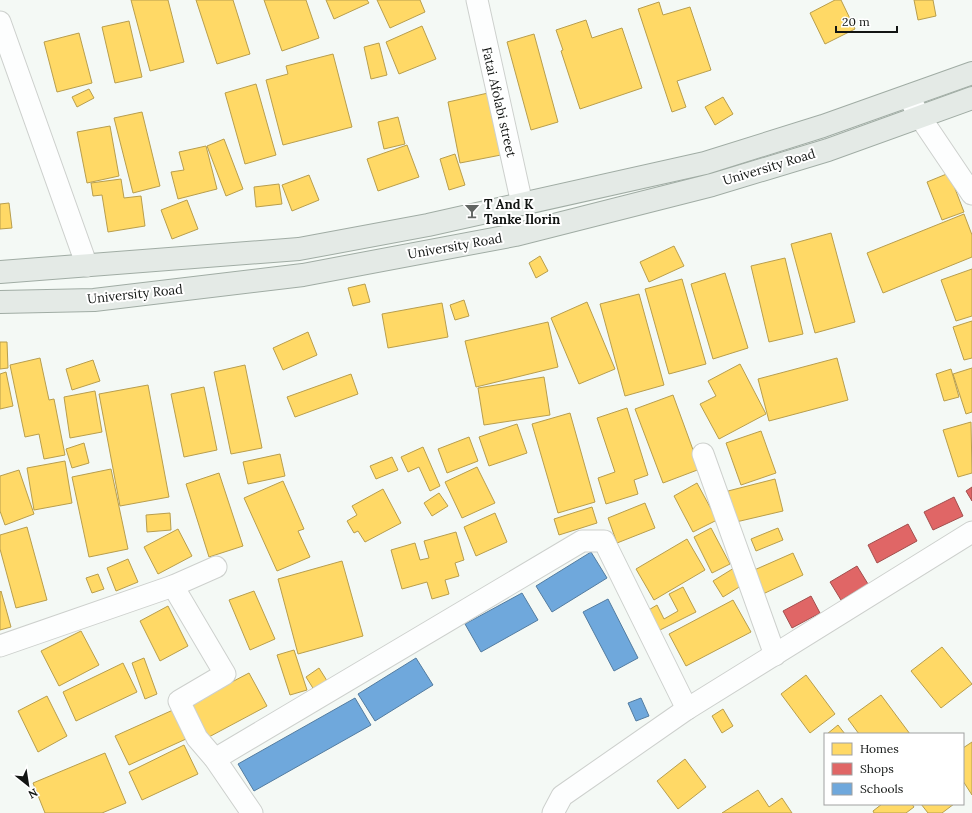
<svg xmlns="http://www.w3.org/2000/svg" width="972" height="813" font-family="Lora,serif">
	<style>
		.homes { fill: #ffd966; stroke: #b89e4d }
		.shops { fill: #e06666; stroke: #a24e4d }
		.schools { fill: #6fa8dc; stroke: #537ca0 }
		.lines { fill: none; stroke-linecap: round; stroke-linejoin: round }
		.minor-casing { stroke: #cdd0cd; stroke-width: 23 }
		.primary-casing { stroke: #a0aca4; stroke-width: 24 }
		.minor { stroke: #fdfefe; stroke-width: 21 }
		.primary { stroke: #e4eae6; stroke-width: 22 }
		.labels { text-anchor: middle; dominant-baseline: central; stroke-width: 4; stroke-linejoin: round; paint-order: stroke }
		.street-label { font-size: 13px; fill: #121513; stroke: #fff }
		.poi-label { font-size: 13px; font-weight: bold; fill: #121513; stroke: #fff; text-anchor: start }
	</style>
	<rect width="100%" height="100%" fill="#f4f9f5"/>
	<g class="homes">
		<path d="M131,0H168L184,62L150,71Z"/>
		<path d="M196,0H233L250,54L217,64Z"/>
		<path d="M264,0H306L319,38L282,51Z"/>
		<path d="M326,0H367L369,3L334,19Z"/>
		<path d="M377,0H420L425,12L390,28Z"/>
		<path d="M835,0H841L855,29L825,44L810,13Z"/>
		<path d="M914,0H933L936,16L918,20Z"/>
		<path d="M659,2L663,15L690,7L711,70L677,81L686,107L672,112L638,9Z"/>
		<path d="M586,20L592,38L622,28L642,88L580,109L561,51L563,50L556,30Z"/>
		<path d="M129,21L142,77L115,83L102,27Z"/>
		<path d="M422,26L436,59L399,74L386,42Z"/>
		<path d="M79,33L92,83L57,92L44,42Z"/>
		<path d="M534,34L558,122L531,130L507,42Z"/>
		<path d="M379,43L387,75L371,79L364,47Z"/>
		<path d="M333,54L352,127L283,145L266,80L288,74L286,66Z"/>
		<path d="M256,84L276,155L245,164L225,93Z"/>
		<path d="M89,89L94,98L77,107L72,97Z"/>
		<path d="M488,93L501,155L460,163L448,102Z"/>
		<path d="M723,97L733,114L715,125L705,107Z"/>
		<path d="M142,112L160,186L133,193L114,118Z"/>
		<path d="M398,117L405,144L384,149L378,122Z"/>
		<path d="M110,126L119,176L87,183L77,132Z"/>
		<path d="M224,139L243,189L226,196L207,146Z"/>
		<path d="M407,145L419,177L378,191L367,159Z"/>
		<path d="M206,146L217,189L178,199L171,172L184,170L179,152Z"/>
		<path d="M455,154L465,185L449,190L440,159Z"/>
		<path d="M949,173L964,212L942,220L927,182Z"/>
		<path d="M309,175L319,200L292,211L282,185Z"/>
		<path d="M121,179L124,198L141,196L145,226L108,232L102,195L93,196L91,183Z"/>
		<path d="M279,184L282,204L256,207L254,187Z"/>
		<path d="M187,200L198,229L172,239L161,210Z"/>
		<path d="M9,203L12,228L0,229V204Z"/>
		<path d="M964,214L972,235V257L883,293L867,253Z"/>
		<path d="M831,233L855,322L815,333L791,244Z"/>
		<path d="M674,246L684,266L649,282L640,262Z"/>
		<path d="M540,256L548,271L536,278L529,263Z"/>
		<path d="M785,258L803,334L769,342L751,266Z"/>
		<path d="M972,269V316L956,321L941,280Z"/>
		<path d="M725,273L748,348L713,359L691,284Z"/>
		<path d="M682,279L706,364L669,374L645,289Z"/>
		<path d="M365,284L370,302L353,306L348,288Z"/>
		<path d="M639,294L664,385L625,396L600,304Z"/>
		<path d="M464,300L469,316L455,320L450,305Z"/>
		<path d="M587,302L615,369L579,384L551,318Z"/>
		<path d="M442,303L448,337L388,348L382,314Z"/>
		<path d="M972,321V358L964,360L953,327Z"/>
		<path d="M548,322L558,367L476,387L465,341Z"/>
		<path d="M308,332L317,355L283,370L273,348Z"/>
		<path d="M0,342H7L8,368L0,369Z"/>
		<path d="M40,358L49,400L54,399L65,455L44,459L39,434L25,437L10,365Z"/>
		<path d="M837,358L848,400L769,421L758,379Z"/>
		<path d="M93,360L100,381L72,390L66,369Z"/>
		<path d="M740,364L766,414L719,439L700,404L716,396L708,381Z"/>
		<path d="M245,365L262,448L231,454L214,372Z"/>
		<path d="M972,368V412L966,414L953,374Z"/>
		<path d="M951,369L959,397L944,401L936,374Z"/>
		<path d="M6,372L13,406L0,409V374Z"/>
		<path d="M351,374L358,394L295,417L287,397Z"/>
		<path d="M544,377L550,415L484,425L478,388Z"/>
		<path d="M148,385L169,497L120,506L99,394Z"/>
		<path d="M204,387L217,450L184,457L171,394Z"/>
		<path d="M95,391L102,432L70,438L64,397Z"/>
		<path d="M673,395L700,469L663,483L635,409Z"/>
		<path d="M627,408L648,475L634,480L638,494L606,504L598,478L615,472L597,418Z"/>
		<path d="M570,413L595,502L558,513L532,424Z"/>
		<path d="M971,422L972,473L958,477L943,430Z"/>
		<path d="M517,424L527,453L489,466L479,437Z"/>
		<path d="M761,431L776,473L741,485L726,443Z"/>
		<path d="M469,437L478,461L447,473L438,449Z"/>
		<path d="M84,443L89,463L72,468L66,449Z"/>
		<path d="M423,447L440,486L430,491L419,467L408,472L401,457Z"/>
		<path d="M280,454L285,476L248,484L243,462Z"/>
		<path d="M392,457L398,470L376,479L370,466Z"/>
		<path d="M65,461L72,503L34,510L27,468Z"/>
		<path d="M477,467L495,503L462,518L445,482Z"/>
		<path d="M111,469L128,549L89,557L72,477Z"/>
		<path d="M19,470L34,514L5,525L0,511V476Z"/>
		<path d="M219,473L243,546L209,557L186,484Z"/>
		<path d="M775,479L783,511L736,522L728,491Z"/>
		<path d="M283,481L304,529L298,531L310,557L277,571L244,498Z"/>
		<path d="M697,483L717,520L693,532L674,496Z"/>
		<path d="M383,489L401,523L365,542L358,531L354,533L347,521L357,515L352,506Z"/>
		<path d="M439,493L448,506L432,516L424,503Z"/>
		<path d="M645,503L655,528L617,543L608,518Z"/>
		<path d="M592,507L597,523L559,535L554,519Z"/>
		<path d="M170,513L171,530L147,532L146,515Z"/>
		<path d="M495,513L507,542L476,556L464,527Z"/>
		<path d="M27,527L47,600L16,608L0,549V535Z"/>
		<path d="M711,528L730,564L712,573L694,537Z"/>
		<path d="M778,528L783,540L756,551L751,539Z"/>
		<path d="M178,529L192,556L158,574L144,547Z"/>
		<path d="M456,532L464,560L455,563L459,576L445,580L449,594L432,599L427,582L402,589L391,550L415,543L420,560L429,558L424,541Z"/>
		<path d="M687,539L705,570L654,600L636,569Z"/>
		<path d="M793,553L803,575L763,594L752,571Z"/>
		<path d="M128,559L138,582L116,591L107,568Z"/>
		<path d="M342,561L363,636L298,654L278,579Z"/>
		<path d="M734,568L744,584L723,597L713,581Z"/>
		<path d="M98,574L104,589L92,593L86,578Z"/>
		<path d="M683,587L696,612L658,631L647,611L657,605L664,619L678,611L669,594Z"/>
		<path d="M1,591L11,627L0,630V592Z"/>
		<path d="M254,591L275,639L250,650L229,600Z"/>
		<path d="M733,600L751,632L686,666L669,634Z"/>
		<path d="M168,606L188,646L160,661L140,621Z"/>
		<path d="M81,631L99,665L59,686L41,651Z"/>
		<path d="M942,647L972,684L941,708L911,671Z"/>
		<path d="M294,650L307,690L290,695L277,655Z"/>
		<path d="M144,658L157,694L145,699L132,663Z"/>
		<path d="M123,663L137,692L76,721L63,692Z"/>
		<path d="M319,668L329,684L316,693L306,677Z"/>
		<path d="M249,673L267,706L207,738L190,704Z"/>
		<path d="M806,675L835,714L810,733L781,694Z"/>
		<path d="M881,695L910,734H859L848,719Z"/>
		<path d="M47,696L67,736L38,752L18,711Z"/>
		<path d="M723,709L733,726L722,733L712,716Z"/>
		<path d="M173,710L186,739L129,765L115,736Z"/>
		<path d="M838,725L845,734H827Z"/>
		<path d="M972,742V795L963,781V748Z"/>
		<path d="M184,745L198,774L142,800L129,772Z"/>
		<path d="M105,753L126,803L102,813H45L33,783Z"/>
		<path d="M685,759L706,787L678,809L657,781Z"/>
		<path d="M758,790L769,807L782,798L792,813H722Z"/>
		<path d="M882,804H912L914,807L906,813H874L873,811Z"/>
		<path d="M921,804H954L942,813H928Z"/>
	</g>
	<g class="shops">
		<path d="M972,487V501L966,491Z"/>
		<path d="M954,497L963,516L933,530L924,512Z"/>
		<path d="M908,524L917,541L877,563L868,545Z"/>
		<path d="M857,566L868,584L841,600L830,582Z"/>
		<path d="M811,596L820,613L792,628L783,611Z"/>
	</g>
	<g class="schools">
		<path d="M591,552L607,578L552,612L536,586Z"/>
		<path d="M522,593L538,620L481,652L465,624Z"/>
		<path d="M608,599L638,658L614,671L583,612Z"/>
		<path d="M416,658L433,685L375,721L358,694Z"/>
		<path d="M355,698L371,725L254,791L238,764Z"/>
		<path d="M641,698L649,716L636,721L628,703Z"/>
	</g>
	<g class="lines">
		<g class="minor-casing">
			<g id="minor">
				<path d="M477,0L522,204"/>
				<path d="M0,22L87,266"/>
				<path d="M908,96L920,117L972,194"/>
				<path d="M703,454L775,655"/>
				<path d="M173,586L225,674L179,701L197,738L215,759L252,813"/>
				<path d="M0,646L173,586L216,567"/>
				<path d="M215,759L582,541H604L687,709"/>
				<path d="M553,813L562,796L687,709L972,532"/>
			</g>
		</g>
		<g class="primary-casing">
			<g id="primary">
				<path d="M0,272L299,249L428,225L705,163L823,126L972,73"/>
				<path d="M0,302L94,300L303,275L515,235L712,185L828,150L972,98"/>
			</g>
		</g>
		<use href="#minor" class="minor"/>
		<use href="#primary" class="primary"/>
	</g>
	<defs>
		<g id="bar-bare" transform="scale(1.2)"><path d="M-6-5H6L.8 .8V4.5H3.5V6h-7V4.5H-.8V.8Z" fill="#616562" stroke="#fff" stroke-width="2.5" paint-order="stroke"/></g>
	</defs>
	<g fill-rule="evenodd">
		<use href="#bar-bare" x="472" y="211"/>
	</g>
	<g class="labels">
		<g class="street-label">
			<text transform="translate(499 102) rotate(77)">Fatai Afolabi street</text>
			<text transform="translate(769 167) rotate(-17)">University Road</text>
			<text transform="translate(455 246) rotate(-10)">University Road</text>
			<text transform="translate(135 294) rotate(-6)">University Road</text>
		</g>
		<g class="poi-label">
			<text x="484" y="204">T And K<tspan x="484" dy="15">Tanke Ilorin</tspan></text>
		</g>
	</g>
	<rect x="824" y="733" width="140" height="72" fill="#ffffff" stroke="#a0a1a1"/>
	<rect x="832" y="743" width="20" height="12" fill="#ffd966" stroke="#a0a1a1"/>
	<text x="860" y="753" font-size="12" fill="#121513">Homes</text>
	<rect x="832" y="763" width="20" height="12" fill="#e06666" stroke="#a0a1a1"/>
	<text x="860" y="773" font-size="12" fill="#121513">Shops</text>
	<rect x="832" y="783" width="20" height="12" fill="#6fa8dc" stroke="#a0a1a1"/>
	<text x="860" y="793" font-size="12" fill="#121513">Schools</text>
	<g transform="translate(28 785) rotate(150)" stroke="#ffffff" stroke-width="3" paint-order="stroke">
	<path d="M0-3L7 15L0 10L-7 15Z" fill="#121513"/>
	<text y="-6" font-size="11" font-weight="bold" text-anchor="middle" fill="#121513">N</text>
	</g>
	<path d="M836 26v6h61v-6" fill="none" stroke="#121513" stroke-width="2"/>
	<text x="842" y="26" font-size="12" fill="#121513" stroke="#ffffff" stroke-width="3" paint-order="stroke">20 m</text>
</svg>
